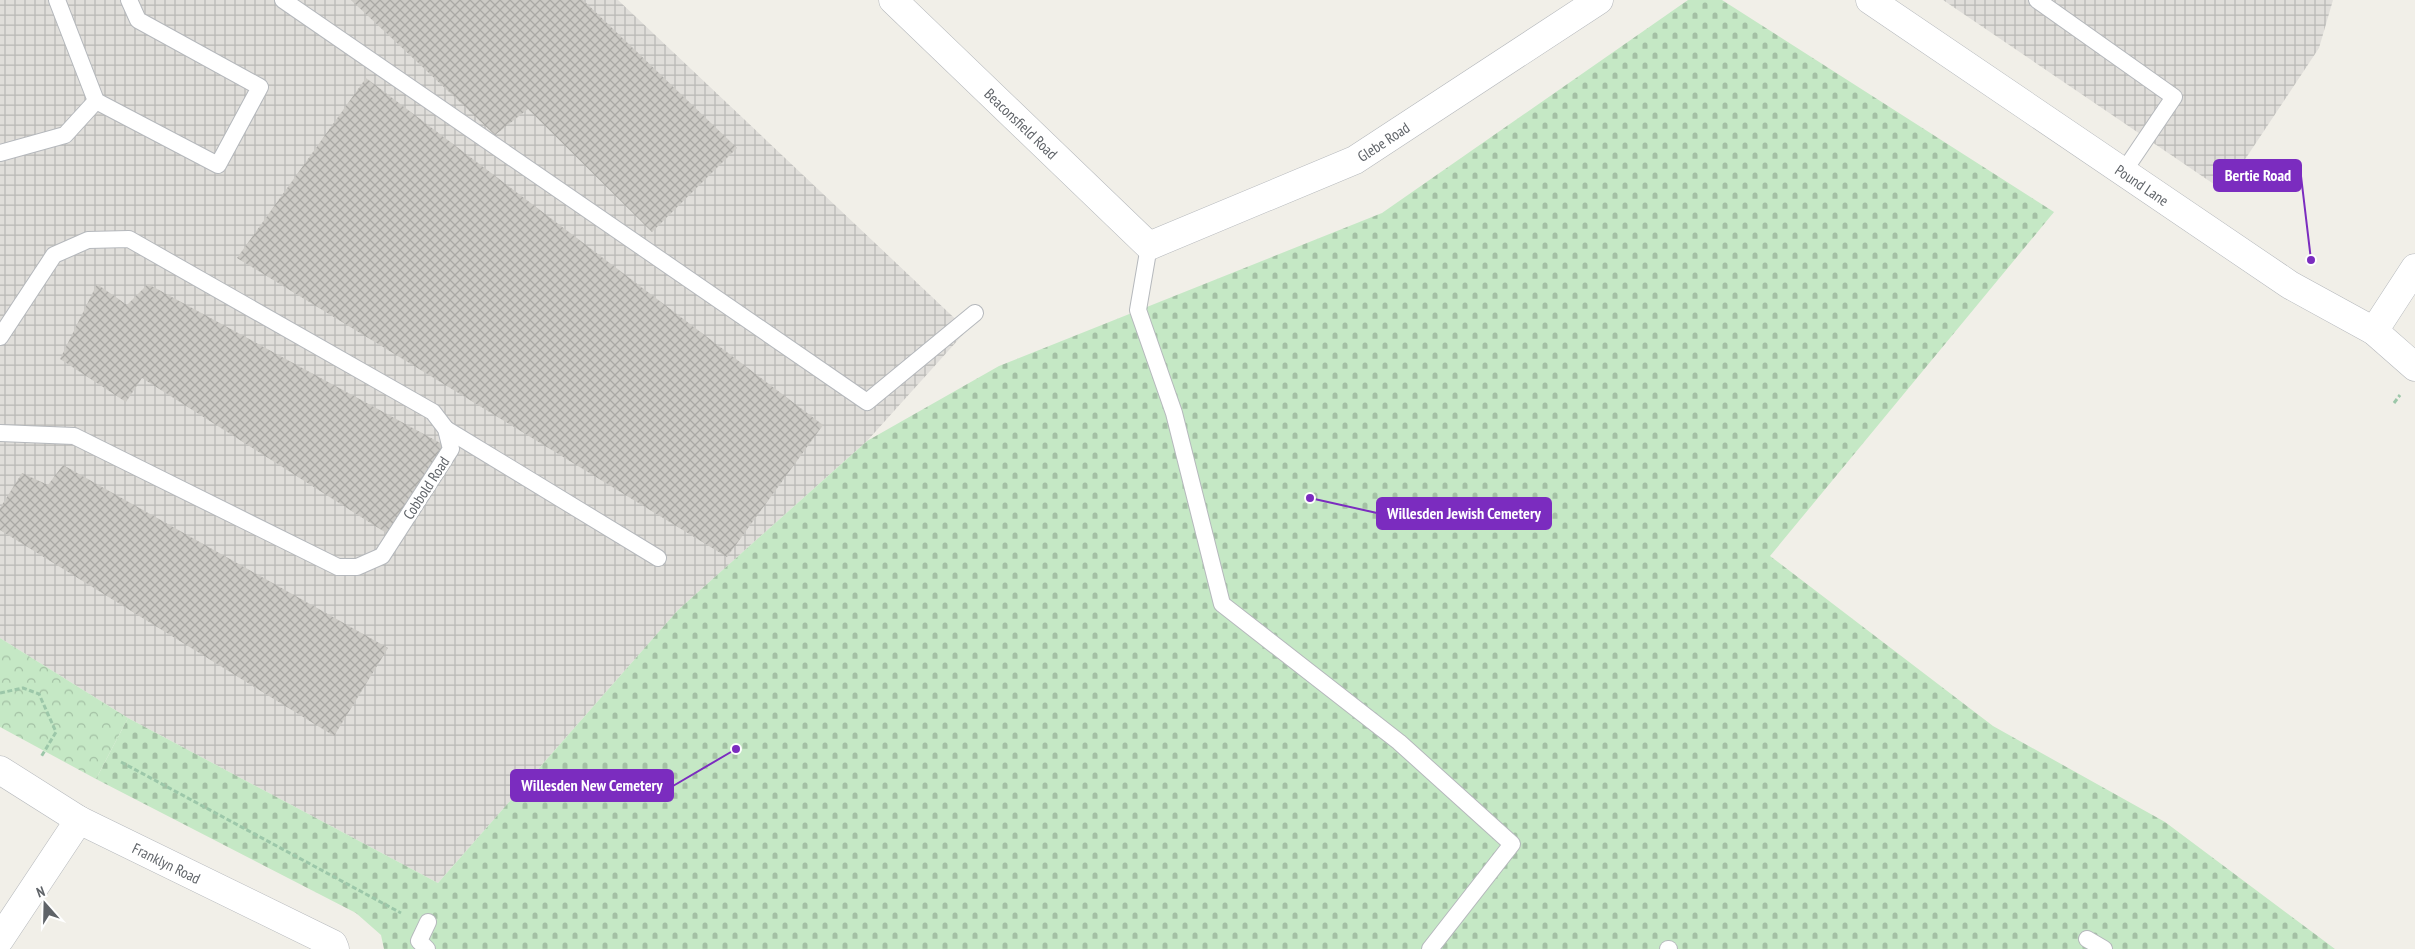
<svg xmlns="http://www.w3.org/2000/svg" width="2415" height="949" font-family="'PT Sans Narrow',sans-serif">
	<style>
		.industrial { fill: url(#industrial-grid) }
		.forest { fill: url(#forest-crowns) }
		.cemetery { fill: url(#cemetery-stones) }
		.building { fill: url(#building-cross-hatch) }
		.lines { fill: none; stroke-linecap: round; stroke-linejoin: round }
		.service-casing { stroke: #b5b8bc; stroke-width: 18 }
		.minor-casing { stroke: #b5b8bc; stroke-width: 29 }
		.tertiary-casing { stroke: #b5b8bc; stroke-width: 29 }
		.path { stroke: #9cc7a9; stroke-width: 3; stroke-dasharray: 5 2.5; stroke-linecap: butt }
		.service { stroke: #fff; stroke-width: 16 }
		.minor { stroke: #fff; stroke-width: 28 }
		.tertiary { stroke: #fff; stroke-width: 28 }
		.labels { text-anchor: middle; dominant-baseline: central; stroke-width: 5; stroke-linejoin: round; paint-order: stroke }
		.street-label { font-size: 15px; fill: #5f6368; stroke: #fff }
		.leader { fill: none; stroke: #7b2cbf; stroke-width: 2 }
		.callout-dot { fill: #7b2cbf; stroke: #fff; stroke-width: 2 }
		.callout { fill: #7b2cbf; stroke: #7b2cbf; stroke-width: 2 }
		.callout-label { font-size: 16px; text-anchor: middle; font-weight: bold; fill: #fff }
	</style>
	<defs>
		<pattern id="industrial-grid" width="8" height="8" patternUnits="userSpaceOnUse" patternTransform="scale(1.25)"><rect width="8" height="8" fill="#e0deda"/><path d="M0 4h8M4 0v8" fill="none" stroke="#b9b8b5"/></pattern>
		<pattern id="forest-crowns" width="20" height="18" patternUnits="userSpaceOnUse" patternTransform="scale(1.25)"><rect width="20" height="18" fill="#c5e8c5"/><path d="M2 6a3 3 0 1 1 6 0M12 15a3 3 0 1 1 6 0" fill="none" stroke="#a3c0a4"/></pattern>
		<pattern id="cemetery-stones" width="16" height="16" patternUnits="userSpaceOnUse" patternTransform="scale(1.25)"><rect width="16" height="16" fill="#c5e8c5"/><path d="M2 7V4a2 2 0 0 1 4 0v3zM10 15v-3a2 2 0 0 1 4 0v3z" fill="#a3c0a4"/></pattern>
		<pattern id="building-cross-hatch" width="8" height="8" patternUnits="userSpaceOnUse" patternTransform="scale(1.25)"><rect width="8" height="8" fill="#cccac5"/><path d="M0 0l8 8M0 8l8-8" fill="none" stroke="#a9a8a4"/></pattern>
	</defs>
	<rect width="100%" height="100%" fill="#f1efe8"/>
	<g class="industrial">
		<path d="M0,0H618L967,330L867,441L678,610L438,883L128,718L0,638Z"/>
		<path d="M1943,0H2333L2319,48L2224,191Z"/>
	</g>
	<path class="forest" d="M0,638L128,718L96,779L0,727Z"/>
	<path class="cemetery" d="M1688,0H1722L2054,212L1770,556L1993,726L2165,822L2335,949H384L381,935L356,913L96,779L128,718L438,883L678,610L867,441L999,366L1382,213Z"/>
	<g class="building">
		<path d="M351,0H583L737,148L652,232L528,109L495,135Z"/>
		<path d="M366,78L823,425L727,557L237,258Z"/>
		<path d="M97,284L127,305L148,284L444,445L391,536L142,378L126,402L60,359Z"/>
		<path d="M63,465L388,648L334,736L0,530V508L22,473L48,485Z"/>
	</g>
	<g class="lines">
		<g class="service-casing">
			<g id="service">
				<path d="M57,0L96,101L218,165L260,87L138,20L129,0"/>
				<path d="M283,0L867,402L975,313"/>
				<path d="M2037,0L2174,97L2124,171"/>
				<path d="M0,153L65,135L96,101"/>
				<path d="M1149,246L1138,310L1174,413L1222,604L1399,742L1512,844L1430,949"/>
				<path d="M0,337L54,255L88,240L129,239L433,412L446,429L451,449L382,556L357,567H338L74,436L0,433"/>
				<path d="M446,429L658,558"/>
				<path d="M2087,939L2104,949"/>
				<path d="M427,949L419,941L428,922"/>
				<path d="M1668,949H1669"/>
			</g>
		</g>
		<g class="minor-casing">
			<g id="minor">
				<path id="s1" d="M893,0L1149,246L1355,160L1599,0"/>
				<path d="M2374,331L2415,268"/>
				<path id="s2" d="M0,770L79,820L333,944L335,949"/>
				<path d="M0,939L79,820"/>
			</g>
		</g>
		<g class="tertiary-casing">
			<g id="tertiary">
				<path id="s3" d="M1870,0L2290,285L2374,331L2415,367"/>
			</g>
		</g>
		<g class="path">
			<path d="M2394,403L2400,395"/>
			<path d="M0,693L23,688L39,694L56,732L41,757"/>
			<path d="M121,762L401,913"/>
		</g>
		<use href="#service" class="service"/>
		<use href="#minor" class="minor"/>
		<use href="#tertiary" class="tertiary"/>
	</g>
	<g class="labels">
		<g class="street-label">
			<text stroke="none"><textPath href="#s1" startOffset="178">Beaconsfield Road</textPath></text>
			<text stroke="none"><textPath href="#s1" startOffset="612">Glebe Road</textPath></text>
			<text stroke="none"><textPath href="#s3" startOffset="329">Pound Lane</textPath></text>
			<text transform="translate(426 488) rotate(-57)">Cobbold Road</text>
			<text stroke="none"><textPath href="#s2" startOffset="191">Franklyn Road</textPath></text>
		</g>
	</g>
	<path class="leader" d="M2311 260L2301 176M1310 498L1377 513M736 749L673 786"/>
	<g class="callout-dot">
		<circle cx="2311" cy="260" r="5"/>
		<circle cx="1310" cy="498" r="5"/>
		<circle cx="736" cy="749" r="5"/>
	</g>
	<g class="callout">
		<rect x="2214" y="160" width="87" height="31" rx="5"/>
		<rect x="1377" y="498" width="174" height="31" rx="5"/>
		<rect x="511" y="770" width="162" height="31" rx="5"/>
	</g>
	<g class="callout-label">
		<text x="2258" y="181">Bertie Road</text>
		<text x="1464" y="519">Willesden Jewish Cemetery</text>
		<text x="592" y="791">Willesden New Cemetery</text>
	</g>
	<g transform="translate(45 904) rotate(340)" stroke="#ffffff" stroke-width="4" paint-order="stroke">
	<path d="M0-4L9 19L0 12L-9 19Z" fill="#5f6368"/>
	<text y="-8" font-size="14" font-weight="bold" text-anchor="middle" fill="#5f6368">N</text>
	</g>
</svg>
